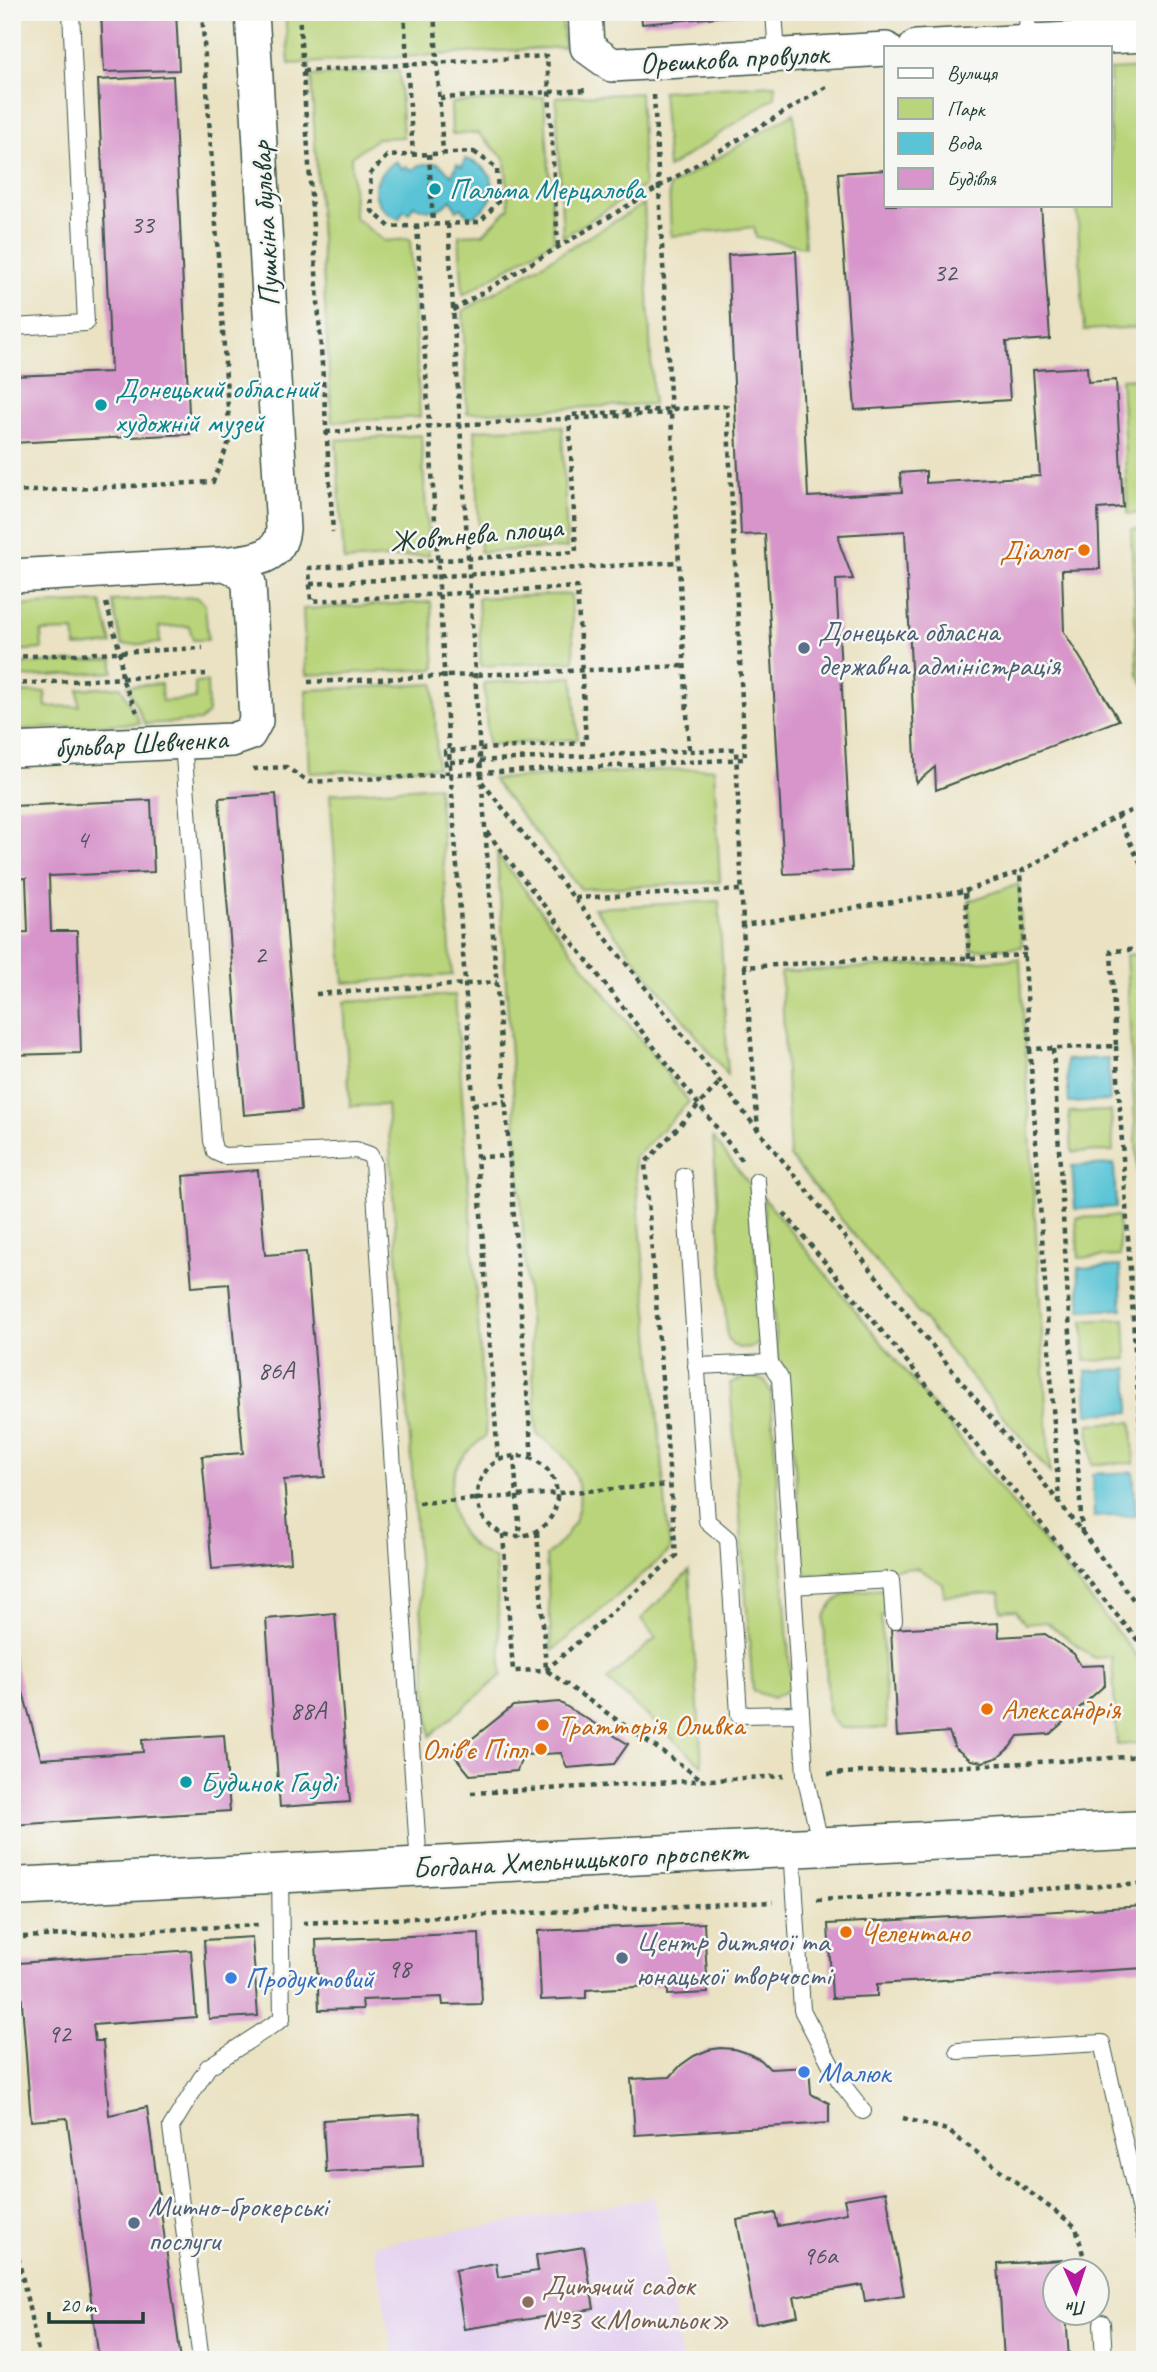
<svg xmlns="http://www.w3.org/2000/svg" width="1157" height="2372" font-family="Caveat,sans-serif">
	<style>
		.built { fill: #e5d3f0 }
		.green { fill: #b9d47a; stroke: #6c8857; stroke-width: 2 }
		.water { fill: #5ac4d6; stroke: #3c8085; stroke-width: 2 }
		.building { fill: #d795cb }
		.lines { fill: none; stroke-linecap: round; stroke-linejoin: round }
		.service-casing { stroke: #3d5649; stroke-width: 18 }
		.minor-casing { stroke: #3d5649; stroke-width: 36 }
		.secondary-casing { stroke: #3d5649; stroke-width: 41 }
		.path { stroke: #3d5649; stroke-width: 4.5; stroke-dasharray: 5 5; stroke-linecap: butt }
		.service { stroke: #fff; stroke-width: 16 }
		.minor { stroke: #fff; stroke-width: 33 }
		.secondary { stroke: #fff; stroke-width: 38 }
		.culture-dot { fill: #0f9aa8; stroke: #f6f6f2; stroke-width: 2.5 }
		.food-dot { fill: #e8710a; stroke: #f6f6f2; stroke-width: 2.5 }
		.service-dot { fill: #5c6f8a; stroke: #f6f6f2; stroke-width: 2.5 }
		.shop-dot { fill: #3f7fe0; stroke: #f6f6f2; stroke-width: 2.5 }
		.education-dot { fill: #8d6e63; stroke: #f6f6f2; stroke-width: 2.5 }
		.labels { text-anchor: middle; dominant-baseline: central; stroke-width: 5; stroke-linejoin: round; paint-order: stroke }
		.number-label { font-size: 26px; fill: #4d535a }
		.street-label { font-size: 30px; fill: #1f3d34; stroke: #f6f6f2 }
		.culture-label { font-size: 30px; fill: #0d838f; stroke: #f6f6f2; text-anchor: start }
		.food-label { font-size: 30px; fill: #c56008; stroke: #f6f6f2; text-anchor: start }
		.service-label { font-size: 30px; fill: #4e5e75; stroke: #f6f6f2; text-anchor: start }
		.shop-label { font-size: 30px; fill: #366cbe; stroke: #f6f6f2; text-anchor: start }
		.education-label { font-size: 30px; fill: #785e54; stroke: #f6f6f2; text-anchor: start }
	</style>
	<rect width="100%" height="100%" fill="#f6f6f2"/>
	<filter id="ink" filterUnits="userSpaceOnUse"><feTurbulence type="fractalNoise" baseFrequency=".0143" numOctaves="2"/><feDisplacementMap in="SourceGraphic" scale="14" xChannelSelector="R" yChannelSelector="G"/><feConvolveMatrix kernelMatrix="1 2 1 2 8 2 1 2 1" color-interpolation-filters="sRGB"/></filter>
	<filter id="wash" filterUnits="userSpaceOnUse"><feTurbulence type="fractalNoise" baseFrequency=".00686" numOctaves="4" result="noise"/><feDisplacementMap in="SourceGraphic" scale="28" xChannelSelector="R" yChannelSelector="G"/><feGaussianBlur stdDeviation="1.57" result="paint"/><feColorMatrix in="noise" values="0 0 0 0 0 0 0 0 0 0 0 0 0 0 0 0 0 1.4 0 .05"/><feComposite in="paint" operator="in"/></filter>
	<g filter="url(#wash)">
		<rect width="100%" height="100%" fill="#eae2c2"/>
		<path class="built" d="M654,2197L682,2360H394L374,2245Z"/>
		<g class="green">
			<path d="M285,12H562L564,47L289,64Z"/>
			<path d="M1145,68V327L1084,330L1077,205H1110V70Z"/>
			<path d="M399,71L403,137L378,138L351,157L355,218L384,241L410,239L420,417L332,422L311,76Z"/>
			<path d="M775,85V97L668,168L662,91Z"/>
			<path d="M640,93L644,186L563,237L556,97Z"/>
			<path d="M544,97L554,240L463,295L459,235L483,234L509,208L505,159L478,133L452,134L451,103Z"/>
			<path d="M794,113L805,247L756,237L754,227L671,236L669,187Z"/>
			<path d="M644,204L653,404L467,413L463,311Z"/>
			<path d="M1145,378V513L1128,514L1121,379Z"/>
			<path d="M562,426L567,548L480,552L475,430Z"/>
			<path d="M421,435L429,555L344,561L336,440Z"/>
			<path d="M1145,529V686L1138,675L1131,530Z"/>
			<path d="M571,594L574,661L481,666L478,598Z"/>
			<path d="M198,597L205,605L208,640H193L189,626L159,627L160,643L122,645L112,601Z"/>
			<path d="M101,602L112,644L76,647L74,631L41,632L42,649L12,651V606Z"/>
			<path d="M431,602L435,669L306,675L303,609Z"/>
			<path d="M113,659V672L12,678V665Z"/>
			<path d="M573,677L578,739L488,745L484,683Z"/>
			<path d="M207,682L208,713L200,721L145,724L127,686L161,684L162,701L195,699V683Z"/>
			<path d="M434,684L437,767L310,773L306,690Z"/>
			<path d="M121,687L140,723L13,730L12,693L45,692L46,707L79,706L78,689Z"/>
			<path d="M714,768L720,882L581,889L492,779Z"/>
			<path d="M438,786L452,975L344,983L330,794Z"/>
			<path d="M497,854L689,1102L634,1158L670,1551L552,1651L546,1556C594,1516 590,1467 537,1434Z"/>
			<path d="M1019,884L1022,947L971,950L969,901Z"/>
			<path d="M719,901L728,1075L594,908Z"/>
			<path d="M1145,954V1308L1126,955Z"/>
			<path d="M1020,959L1050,1473L790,1157L781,972Z"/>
			<path d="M455,995L486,1436C474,1445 463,1454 456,1468C444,1494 453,1530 475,1548C481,1552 488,1555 495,1559L502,1675L430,1736L387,1105L350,1106L344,1002Z"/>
			<path d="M1111,1111L1113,1151L1072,1152L1069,1112Z"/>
			<path d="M713,1138L750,1185L763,1340C751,1351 734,1353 727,1336Z"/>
			<path d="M763,1197L1145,1666V1743L1117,1745L1112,1657L1094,1658L1046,1622L1025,1624L1016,1610L1001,1611L1000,1593L944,1596L943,1584L917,1568L804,1575L787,1375L777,1354Z"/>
			<path d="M1118,1216L1120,1256L1079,1258L1076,1218Z"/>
			<path d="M1125,1319L1127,1359L1085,1361L1083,1321Z"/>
			<path d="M748,1377L765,1380L771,1394L791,1688L773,1698L753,1691L730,1383Z"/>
			<path d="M1132,1422L1134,1463L1092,1464L1089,1424Z"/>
			<path d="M689,1571L702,1765L607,1680L656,1638L641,1619Z"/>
			<path d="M885,1589V1615L881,1616L887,1728H841L833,1721L828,1711L824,1618C836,1589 858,1591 885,1589Z"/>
		</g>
		<g class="water">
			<path d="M465,159C500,167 503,205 469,217L462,208L457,210L451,200C440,212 428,213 414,205L409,213L404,210L399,219C368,206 368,177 396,161L403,169L406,166L412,170L419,165L438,163L452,175L457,164L462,167Z"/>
			<path d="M1108,1058L1110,1101L1069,1103L1066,1060Z"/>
			<path d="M1114,1164L1116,1207L1075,1209L1072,1166Z"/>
			<path d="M1120,1266L1122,1309L1081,1311L1078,1268Z"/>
			<path d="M1128,1369L1130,1412L1088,1414L1086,1371Z"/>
			<path d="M1133,1472L1136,1515L1094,1517L1092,1474Z"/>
		</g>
		<g id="blocks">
			<g class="building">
				<path d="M101,12H176L179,70L104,72Z"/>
				<path d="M641,12H749V14L642,24Z"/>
				<path d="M795,12H837V14L795,17Z"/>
				<path d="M173,76L190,434L12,443V376L111,372L98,80Z"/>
				<path d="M886,170V205H1041L1050,339L1006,342L1010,400L855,410L838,173Z"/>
				<path d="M796,251L808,497L902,492L900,473L926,471V483L1040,476L1033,370L1087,367L1088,382L1116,380L1123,507L1098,509L1100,569L1062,570L1064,632L1119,720L936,790L935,767L916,783L905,531L839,535L840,545L853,579L836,580L852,871L784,874L765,534L741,535L728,255Z"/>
				<path d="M276,794L301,1110L244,1115L219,798Z"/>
				<path d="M151,800L154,872L49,876L51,931H77L81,1053L12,1055V933L28,932L26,878L12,879V806Z"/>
				<path d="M258,1170L265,1255L306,1252L325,1477L284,1480L291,1562L212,1569L202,1456L243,1453L229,1284L192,1287L183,1176Z"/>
				<path d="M335,1613L350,1802L280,1807L266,1619Z"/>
				<path d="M998,1623L999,1637L1045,1634L1074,1654L1081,1666L1104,1665L1105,1685L1050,1734L1018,1736L1010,1747L999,1757L983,1762L971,1760L955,1748L949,1732L897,1736L891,1629Z"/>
				<path d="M12,1651L41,1759L143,1752L142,1740L224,1735L230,1811L12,1825Z"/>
				<path d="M559,1702L628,1744L614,1764L567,1768L561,1753L523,1755L517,1771L470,1775L453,1754L513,1706Z"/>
				<path d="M1145,1906V1968L877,1984V1996L832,1998L828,1924Z"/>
				<path d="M704,1923L708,1993L668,1995V1985L586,1990V1998L541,2000L538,1931Z"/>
				<path d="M479,1933L482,2004L443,2005L442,1997L362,2000L363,2009L319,2010L316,1940Z"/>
				<path d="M252,1937L258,2016L209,2019L204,1940Z"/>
				<path d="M191,1950L196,2017L93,2025L95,2041H103L109,2115L147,2107L181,2360H99L67,2118L31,2121L19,1963Z"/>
				<path d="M720,2048L734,2049L749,2054L761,2060L770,2069L809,2067L811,2094L829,2103V2123L635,2135L631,2079L670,2077L681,2065L694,2056L708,2050Z"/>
				<path d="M420,2114L423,2166L326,2172L323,2120Z"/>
				<path d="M886,2192L904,2295L865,2301L862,2285L794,2297L798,2316L756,2324L737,2220L775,2213L778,2226L847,2213L844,2199Z"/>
				<path d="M584,2247L594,2309L464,2329L455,2270L496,2263L498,2277L538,2271L536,2255Z"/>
				<path d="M1062,2260L1063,2270H1056V2312H1066L1069,2360H1004L998,2264Z"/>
			</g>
		</g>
	</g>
	<g filter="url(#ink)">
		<use href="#blocks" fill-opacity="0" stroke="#3d5649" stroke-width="2"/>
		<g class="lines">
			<g class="service-casing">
				<g id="service">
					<path d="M774,12L777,55"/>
					<path d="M1027,12L1028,41"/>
					<path d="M12,327L86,323L71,12"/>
					<path d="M183,742L212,1141L215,1152L224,1156L356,1150L370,1155L373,1162L419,1867"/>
					<path d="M684,1176L707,1521L728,1539L739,1715L801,1714"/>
					<path d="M757,1181L770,1363L780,1378L805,1775L821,1847"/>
					<path d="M696,1366L770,1363"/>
					<path d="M793,1586L891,1580L894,1621"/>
					<path d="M792,1847L802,2010L839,2080L863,2111"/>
					<path d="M958,2051L1102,2043L1145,2234"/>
					<path d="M1102,2323L1104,2360"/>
					<path d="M201,2360L171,2127L208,2067L282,2019L280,1874"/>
				</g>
			</g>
			<g class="minor-casing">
				<g id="minor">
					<path d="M585,12L587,47L612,65L886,49"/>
					<path d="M916,47L1145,35"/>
					<path d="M224,564C250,560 280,561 283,529L252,12"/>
					<path d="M12,576L224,564C236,568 243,572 249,583L256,721L249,734L232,740L12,750"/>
				</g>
			</g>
			<g class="secondary-casing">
				<path id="secondary" d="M12,1887L1145,1830"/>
			</g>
			<g class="path">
				<path d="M299,12L333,532"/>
				<path d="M404,12L413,155"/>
				<path d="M434,12L443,153"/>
				<path d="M303,71L547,56L558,247"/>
				<path d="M654,95L689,751"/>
				<path d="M440,98L589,90"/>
				<path d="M474,152L497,168L498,202L480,222L390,227L372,211L370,174L387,156Z"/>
				<path d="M429,154L433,224"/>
				<path d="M448,224L481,773L532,1459"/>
				<path d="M417,225L449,751L498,1460"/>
				<path d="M453,310L828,86"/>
				<path d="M326,432L671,413"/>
				<path d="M12,492L213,482L230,439L202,12"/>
				<path d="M310,584L679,562"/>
				<path d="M106,603L120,652L122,679L137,712"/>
				<path d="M12,657L203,648"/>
				<path d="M308,682L684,666"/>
				<path d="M12,684L206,674"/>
				<path d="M450,762L736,749L743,924"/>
				<path d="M253,769L286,767L309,782L745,759L727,406L569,415L576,552L309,568L311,601L577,587L586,743L445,751L447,774"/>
				<path d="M482,782L758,1130L1059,1502L1145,1615"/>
				<path d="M1117,816L1145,806"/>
				<path d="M487,832L744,1163"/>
				<path d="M1145,873L1117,816L1020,872L1030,1049L1116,1046L1111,951L1145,949"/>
				<path d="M965,891L1020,872"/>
				<path d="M575,898L742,890"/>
				<path d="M969,958L965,891L743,925L745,967L871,959L969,958L1026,955"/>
				<path d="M745,967L758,1130"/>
				<path d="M316,994L497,982"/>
				<path d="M1116,1046L1145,1509"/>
				<path d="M1030,1049L1059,1501"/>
				<path d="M1053,1049L1082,1534"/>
				<path d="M473,1104L505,1101"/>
				<path d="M477,1157L510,1156"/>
				<path d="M784,1213L1145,1649"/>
				<circle cx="517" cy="1496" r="40"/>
				<path d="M514,1456L520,1537"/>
				<path d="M419,1503L669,1485"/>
				<path d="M537,1532L546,1670L701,1779"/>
				<path d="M503,1534L513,1671L546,1670L676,1556L645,1163L720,1082"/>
				<path d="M828,1774L1145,1756"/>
				<path d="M471,1793L784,1776"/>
				<path d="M817,1900L1145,1884"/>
				<path d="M303,1923L773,1902"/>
				<path d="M23,1937L259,1925"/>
				<path d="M903,2118L947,2130L1076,2227L1087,2270"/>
				<path d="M12,2228L40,2360"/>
			</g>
			<use href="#service" class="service"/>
			<use href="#minor" class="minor"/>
			<use href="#secondary" class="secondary"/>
		</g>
	</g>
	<g class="culture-dot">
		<circle cx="435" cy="189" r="7"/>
		<circle cx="101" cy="405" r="7"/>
		<circle cx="186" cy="1782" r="7"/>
	</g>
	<g class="food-dot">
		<circle cx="1084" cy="550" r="7"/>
		<circle cx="987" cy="1709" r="7"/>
		<circle cx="543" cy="1725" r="7"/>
		<circle cx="541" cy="1749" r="7"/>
		<circle cx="846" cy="1932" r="7"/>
	</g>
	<g class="service-dot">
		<circle cx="804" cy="648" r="7"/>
		<circle cx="622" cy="1958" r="7"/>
		<circle cx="134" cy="2223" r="7"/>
	</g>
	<g class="shop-dot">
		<circle cx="231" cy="1978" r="7"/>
		<circle cx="804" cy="2072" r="7"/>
	</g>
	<circle class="education-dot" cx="528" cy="2302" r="7"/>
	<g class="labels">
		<g class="number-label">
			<text x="142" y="224">33</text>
			<text x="945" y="272">32</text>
			<text x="82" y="839">4</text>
			<text x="260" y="954">2</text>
			<text x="276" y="1370">86А</text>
			<text x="308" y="1710">88А</text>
			<text x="399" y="1968">98</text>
			<text x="59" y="2033">92</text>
			<text x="820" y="2255">96а</text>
		</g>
		<g class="street-label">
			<text transform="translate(734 58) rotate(-3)">Орєшкова провулок</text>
			<text transform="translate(265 224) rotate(-93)">Пушкіна бульвар</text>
			<text transform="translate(476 534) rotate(-5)">Жовтнева площа</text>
			<text transform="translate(141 743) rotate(-3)">бульвар Шевченка</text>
			<text transform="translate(580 1859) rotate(-3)">Богдана Хмельницького проспект</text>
		</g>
		<g class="culture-label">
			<text x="449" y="189">Пальма Мерцалова</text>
			<text x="115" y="388">Донецький обласний<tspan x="115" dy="34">художній музей</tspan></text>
			<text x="200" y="1782">Будинок Гауді</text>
		</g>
		<g class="food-label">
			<text x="1070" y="550" text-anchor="end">Діалог</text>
			<text x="1001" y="1709">Александрія</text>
			<text x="557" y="1725">Тратторія Оливка</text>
			<text x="527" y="1749" text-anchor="end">Олів'є Піпл</text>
			<text x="860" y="1932">Челентано</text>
		</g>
		<g class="service-label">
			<text x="818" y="631">Донецька обласна<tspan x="818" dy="34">державна адміністрація</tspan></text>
			<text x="636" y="1941">Центр дитячої та<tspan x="636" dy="34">юнацької творчості</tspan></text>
			<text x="148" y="2206">Митно-брокерські<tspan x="148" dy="34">послуги</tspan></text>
		</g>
		<g class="shop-label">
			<text x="245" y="1978">Продуктовий</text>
			<text x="818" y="2072">Малюк</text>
		</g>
		<g class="education-label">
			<text x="542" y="2285">Дитячий садок<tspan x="542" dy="34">№3 «Мотильок»</tspan></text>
		</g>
	</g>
	<rect width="1157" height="2372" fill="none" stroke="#f6f6f2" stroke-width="42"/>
	<rect x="884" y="46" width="228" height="161" fill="#f6f6f2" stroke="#a0aca6" stroke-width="2"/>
	<rect x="898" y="68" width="35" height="10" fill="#ffffff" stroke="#a0aca6" stroke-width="2"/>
	<text x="947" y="80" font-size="21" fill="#1f3d34">Вулиця</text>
	<rect x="898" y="98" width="35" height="21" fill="#b9d47a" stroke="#a0aca6" stroke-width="2"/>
	<text x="947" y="116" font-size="21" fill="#1f3d34">Парк</text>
	<rect x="898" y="133" width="35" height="21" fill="#5ac4d6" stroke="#a0aca6" stroke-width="2"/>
	<text x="947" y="150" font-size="21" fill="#1f3d34">Вода</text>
	<rect x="898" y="168" width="35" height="21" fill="#d795cb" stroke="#a0aca6" stroke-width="2"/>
	<text x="947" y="186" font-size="21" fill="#1f3d34">Будівля</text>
	<g transform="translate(1076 2292) rotate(177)"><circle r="33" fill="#f6f6f2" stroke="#a0aca6" stroke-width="2"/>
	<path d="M0-5L12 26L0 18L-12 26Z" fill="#b5179e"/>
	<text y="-10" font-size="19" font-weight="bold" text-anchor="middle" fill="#1f3d34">Пн</text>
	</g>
	<path d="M49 2312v10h94v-10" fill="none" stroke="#1f3d34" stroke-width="3.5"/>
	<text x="60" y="2312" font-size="21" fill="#1f3d34" stroke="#f6f6f2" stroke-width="5" paint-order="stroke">20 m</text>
</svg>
